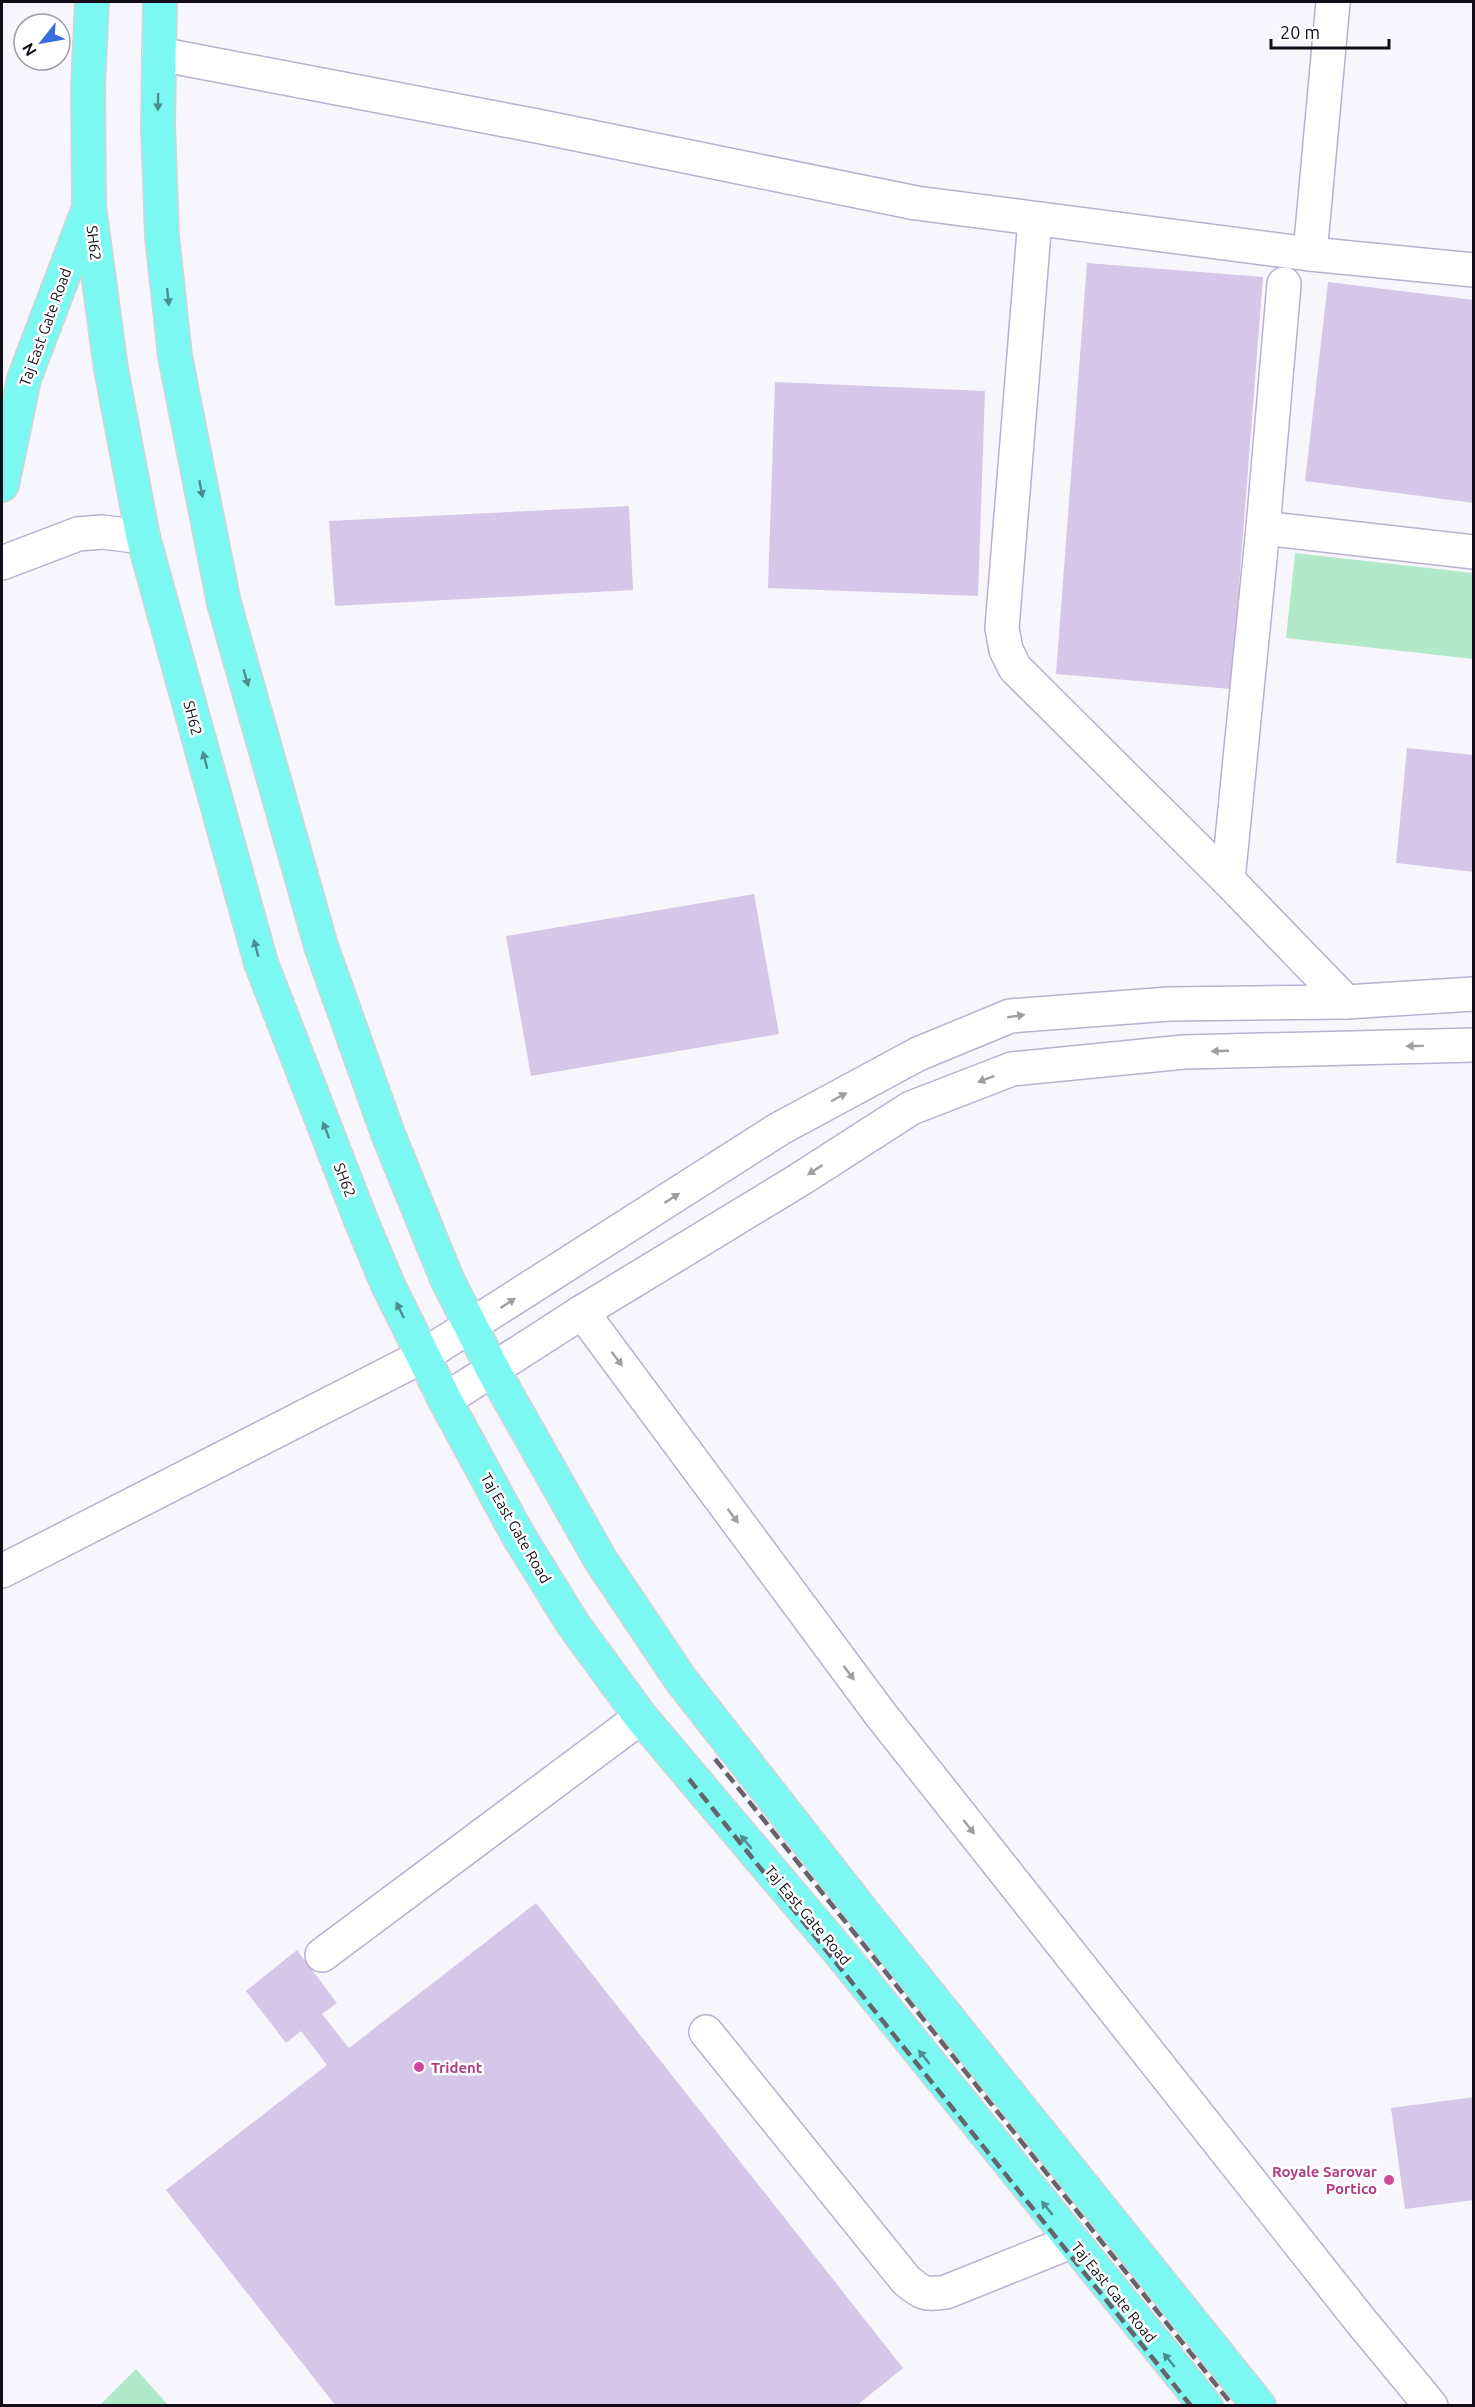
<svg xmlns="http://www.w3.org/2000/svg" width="1475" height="2407" font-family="Ubuntu,sans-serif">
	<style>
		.green { fill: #b2eac9 }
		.building { fill: #d5c7e8 }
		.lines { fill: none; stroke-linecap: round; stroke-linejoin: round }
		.minor-casing { stroke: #bbafd0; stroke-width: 36 }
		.major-casing { stroke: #d4d3d5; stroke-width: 36 }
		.minor { stroke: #fff; stroke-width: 33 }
		.major { stroke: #7cf8f3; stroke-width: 33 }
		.rail { stroke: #67636d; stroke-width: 4.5; stroke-dasharray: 12 6; stroke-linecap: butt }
		.oneway { fill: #4c8e90 }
		.oneway2 { fill: #a09ea3 }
		.hotel-dot { fill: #d1479c; stroke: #fff; stroke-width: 2 }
		.labels { text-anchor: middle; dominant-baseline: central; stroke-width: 5; stroke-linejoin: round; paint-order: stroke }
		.street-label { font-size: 15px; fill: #120d18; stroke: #fff }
		.hotel-label { font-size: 15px; font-weight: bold; fill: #b23c85; stroke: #fff; text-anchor: start }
	</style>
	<rect width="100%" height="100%" fill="#f8f6fd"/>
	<g class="green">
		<path d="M1295,553L1473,573V659L1286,638Z"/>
		<path d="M136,2369L168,2405H100Z"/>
	</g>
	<g class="building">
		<path d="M1087,263L1263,277L1231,689L1056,674Z"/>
		<path d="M1328,282L1474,300V503L1305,481Z"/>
		<path d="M775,382L985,391L978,596L768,588Z"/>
		<path d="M629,506L633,590L335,606L329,521Z"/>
		<path d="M1407,748L1474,755V872L1396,863Z"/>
		<path d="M754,894L779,1034L531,1076L506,936Z"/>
		<path d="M536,1903L903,2368L856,2406H336L166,2190L327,2065L301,2031L286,2043L246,1991L297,1950L337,2003L322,2014L349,2048Z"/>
		<path d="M1474,2097V2200L1405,2209L1391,2108Z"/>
	</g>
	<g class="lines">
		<g class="minor-casing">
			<g id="minor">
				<path d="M159,54L537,126L916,203L1310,254L1474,270"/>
				<path d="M1035,219L1002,628L1006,650L1015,668L1228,880L1346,1002"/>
				<path d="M1310,254L1333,2"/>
				<path d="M1263,528L1474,552"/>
				<path d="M2,563L78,534L102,532L143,537"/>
				<path d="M1228,880L1263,528L1284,284"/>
				<path d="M582,1312L881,1715L1360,2320L1431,2406"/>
				<path d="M445,1400L582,1312L799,1180L911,1108L1012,1069L1184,1052L1474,1045"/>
				<path d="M2,1571L423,1356L779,1129L918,1054L1010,1016L1169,1004L1346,1002L1474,994"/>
				<path d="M322,1955L641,1717"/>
				<path d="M706,2032L906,2280C922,2294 926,2295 946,2292L1073,2241"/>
			</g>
		</g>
		<g class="major-casing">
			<g id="major">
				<path d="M92,2L88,86L89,206L111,369L143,537L261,963L362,1223L388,1285L445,1400L518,1535L573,1624L641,1717L843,1956L1206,2406"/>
				<path d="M160,2L158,125L162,236L175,356L224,603L321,946L388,1134L447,1279L493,1370L600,1559L681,1680L865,1915L1259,2406"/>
				<path d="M2,485L24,379L87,213"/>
			</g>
		</g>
		<use href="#minor" class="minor"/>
		<use href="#major" class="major"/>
		<g class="rail">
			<path d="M715,1759L1233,2406"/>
			<path d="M689,1779L1191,2406"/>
		</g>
	</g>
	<defs><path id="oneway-solid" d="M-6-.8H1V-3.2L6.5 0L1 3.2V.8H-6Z" transform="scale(1.5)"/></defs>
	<g class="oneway">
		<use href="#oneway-solid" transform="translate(158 102) rotate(91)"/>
		<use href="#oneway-solid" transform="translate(168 297) rotate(84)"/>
		<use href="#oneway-solid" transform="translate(201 489) rotate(79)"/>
		<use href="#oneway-solid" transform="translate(246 678) rotate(74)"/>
		<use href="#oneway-solid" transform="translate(205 760) rotate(-105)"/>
		<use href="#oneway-solid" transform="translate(256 948) rotate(-105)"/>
		<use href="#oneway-solid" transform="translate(326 1130) rotate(-111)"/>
		<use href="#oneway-solid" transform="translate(400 1310) rotate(-116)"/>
		<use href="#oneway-solid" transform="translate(746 1842) rotate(-130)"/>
		<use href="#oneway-solid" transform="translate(924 2057) rotate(-129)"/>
		<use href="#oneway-solid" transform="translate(1047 2208) rotate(-129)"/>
		<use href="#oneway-solid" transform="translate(1169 2360) rotate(-129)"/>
	</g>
	<g class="oneway2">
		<use href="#oneway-solid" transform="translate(1016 1016) rotate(-9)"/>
		<use href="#oneway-solid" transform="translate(1415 1046) rotate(179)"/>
		<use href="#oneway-solid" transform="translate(1220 1051) rotate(178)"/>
		<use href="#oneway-solid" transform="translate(986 1079) rotate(159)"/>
		<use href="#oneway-solid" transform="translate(839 1097) rotate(-28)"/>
		<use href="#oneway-solid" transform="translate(815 1170) rotate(147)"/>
		<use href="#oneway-solid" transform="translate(672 1198) rotate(-33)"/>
		<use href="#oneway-solid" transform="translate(508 1303) rotate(-33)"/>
		<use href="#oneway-solid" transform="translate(617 1359) rotate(53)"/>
		<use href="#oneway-solid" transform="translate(733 1516) rotate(53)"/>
		<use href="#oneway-solid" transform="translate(849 1673) rotate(53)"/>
		<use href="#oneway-solid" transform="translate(969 1827) rotate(52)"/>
	</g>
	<g class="hotel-dot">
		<circle cx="419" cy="2067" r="6"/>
		<circle cx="1389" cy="2180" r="6"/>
	</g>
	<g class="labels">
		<g class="street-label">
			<text transform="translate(94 243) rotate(83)">SH62</text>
			<text transform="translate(45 327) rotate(-70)">Taj East Gate Road</text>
			<text transform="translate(193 718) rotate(75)">SH62</text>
			<text transform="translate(345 1180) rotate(69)">SH62</text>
			<text transform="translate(516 1528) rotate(60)">Taj East Gate Road</text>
			<text transform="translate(808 1915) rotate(50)">Taj East Gate Road</text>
			<text transform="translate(1114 2292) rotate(51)">Taj East Gate Road</text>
		</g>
		<g class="hotel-label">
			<text x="431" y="2067">Trident</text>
			<text x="1377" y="2171" text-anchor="end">Royale Sarovar<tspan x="1377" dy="17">Portico</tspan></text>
		</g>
	</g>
	<rect width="1475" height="2407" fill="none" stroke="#120d18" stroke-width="6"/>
	<g transform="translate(42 42) rotate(239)"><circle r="28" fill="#ffffff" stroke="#a09ea3" stroke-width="1.5"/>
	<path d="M0-4.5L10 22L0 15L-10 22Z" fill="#3a6cdc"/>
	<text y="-9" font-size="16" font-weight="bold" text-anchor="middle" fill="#120d18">N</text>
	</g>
	<path d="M1271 39v9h118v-9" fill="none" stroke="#120d18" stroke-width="3"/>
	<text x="1280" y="39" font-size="18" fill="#120d18" stroke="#ffffff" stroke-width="4.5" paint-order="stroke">20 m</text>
</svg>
